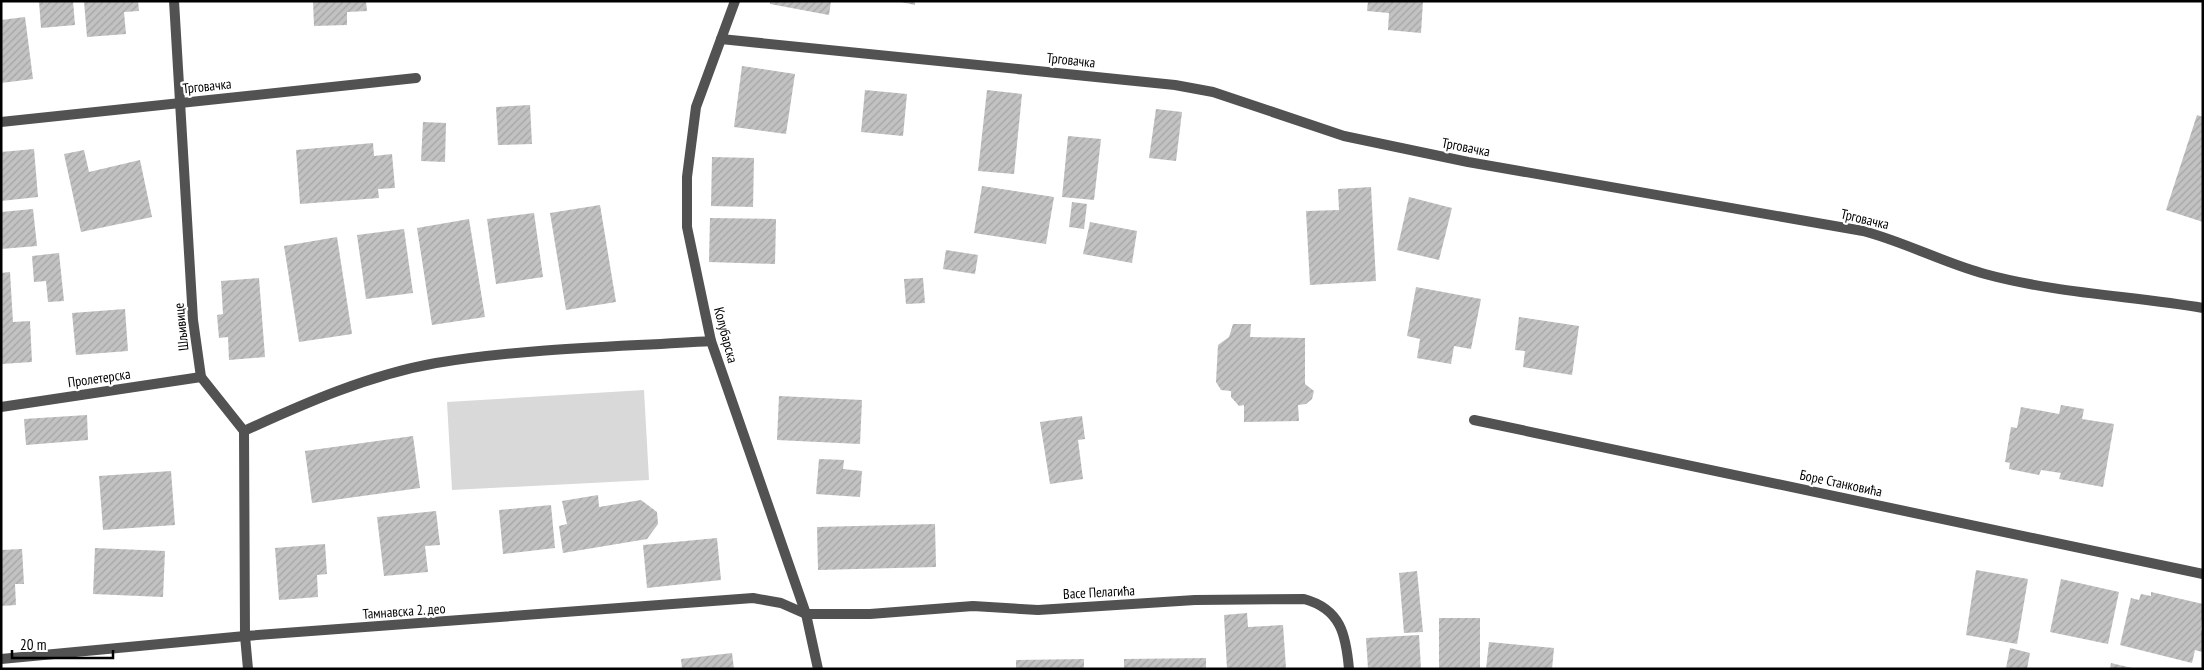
<svg xmlns="http://www.w3.org/2000/svg" width="2204" height="670" font-family="'PT Sans Narrow',sans-serif">
	<style>
		.pitch { fill: #d9d9d9 }
		.building { fill: url(#building-hatch) }
		.lines { fill: none; stroke-linecap: round; stroke-linejoin: round }
		.minor { stroke: #525252; stroke-width: 10 }
		.labels { text-anchor: middle; dominant-baseline: central; stroke-width: 4.5; stroke-linejoin: round; paint-order: stroke }
		.street-label { font-size: 14px; fill: #000; stroke: #fff }
	</style>
	<defs>
		<pattern id="building-hatch" width="6" height="6" patternUnits="userSpaceOnUse" patternTransform="scale(1.25)"><rect width="6" height="6" fill="#c2c2c2"/><path d="M-1 1l2-2M0 6l6-6M5 7l2-2" fill="none" stroke="#a5a5a5"/></pattern>
	</defs>
	<rect width="100%" height="100%" fill="#fff"/>
	<path class="pitch" d="M644,390L649,480L452,490L447,402Z"/>
	<g class="building">
		<path d="M39,1H73L75,25L41,28Z"/>
		<path d="M84,1H138L139,11L124,12L126,34L87,37Z"/>
		<path d="M313,1H366L367,11L347,12V25L314,26Z"/>
		<path d="M770,1H831L829,15L770,4Z"/>
		<path d="M896,1H915V5Z"/>
		<path d="M1368,1H1423L1421,33L1388,30L1389,13L1367,11Z"/>
		<path d="M25,17L33,79L1,83V20Z"/>
		<path d="M742,66L795,74L786,134L734,127Z"/>
		<path d="M865,90L907,94L903,136L861,132Z"/>
		<path d="M987,90L1022,94L1014,174L978,171Z"/>
		<path d="M530,105L532,144L498,145L496,107Z"/>
		<path d="M1156,109L1182,112L1176,161L1149,158Z"/>
		<path d="M2197,115L2203,117V222L2166,210Z"/>
		<path d="M423,122L446,123L445,162L421,161Z"/>
		<path d="M1068,136L1101,139L1094,200L1062,197Z"/>
		<path d="M373,143L374,156L392,154L395,188L378,189L379,198L300,204L296,150Z"/>
		<path d="M34,149L38,197L1,201V152Z"/>
		<path d="M84,150L89,172L140,160L152,217L81,232L64,154Z"/>
		<path d="M712,157L754,158L753,207L711,206Z"/>
		<path d="M982,186L1054,197L1046,244L974,233Z"/>
		<path d="M1371,187L1376,281L1310,285L1306,211L1339,210L1338,189Z"/>
		<path d="M1409,197L1452,208L1439,260L1397,250Z"/>
		<path d="M1072,202L1087,204L1084,229L1069,227Z"/>
		<path d="M600,205L616,302L566,310L550,213Z"/>
		<path d="M33,209L37,246L1,249V212Z"/>
		<path d="M534,213L543,277L496,284L487,219Z"/>
		<path d="M710,218L776,219L775,264L709,262Z"/>
		<path d="M469,219L485,317L432,325L417,228Z"/>
		<path d="M1090,222L1137,231L1132,263L1083,254Z"/>
		<path d="M404,229L413,293L366,299L357,235Z"/>
		<path d="M337,237L352,334L299,342L284,246Z"/>
		<path d="M946,250L978,255L975,274L943,269Z"/>
		<path d="M59,253L64,301L48,302L46,281L34,282L32,256Z"/>
		<path d="M10,272L13,322L30,321L32,362L1,364V273Z"/>
		<path d="M259,278L265,357L229,360L228,337L219,338L217,315L223,314L221,281Z"/>
		<path d="M923,278L925,303L906,304L904,279Z"/>
		<path d="M1416,287L1481,299L1471,349L1454,346L1451,364L1417,358L1420,339L1407,336Z"/>
		<path d="M125,309L128,351L76,355L72,313Z"/>
		<path d="M1519,317L1579,326L1572,375L1523,367L1525,351L1515,350Z"/>
		<path d="M1233,324H1251L1250,337L1305,338V384L1314,391L1312,399L1306,404L1298,405L1299,421L1244,422V405L1239,406L1231,397V391L1221,390L1216,382L1218,345L1229,337Z"/>
		<path d="M779,396L862,400L860,444L777,440Z"/>
		<path d="M2061,405L2084,409L2082,419L2114,424L2103,487L2059,479L2061,473L2041,470L2039,475L2009,469L2010,463L2005,462L2011,427L2017,428L2021,407L2059,414Z"/>
		<path d="M87,415L88,440L26,445L24,419Z"/>
		<path d="M1082,416L1085,439L1078,440L1083,479L1050,484L1040,422Z"/>
		<path d="M413,436L420,488L312,503L305,451Z"/>
		<path d="M819,459L844,460L843,469L862,471L860,497L816,494Z"/>
		<path d="M171,471L175,525L103,530L99,476Z"/>
		<path d="M598,495L599,507L641,500L657,512L658,524L647,539L563,553L559,526L567,524L562,501Z"/>
		<path d="M551,505L555,548L503,554L499,510Z"/>
		<path d="M436,511L440,545L425,546L428,572L384,576L377,517Z"/>
		<path d="M935,524L936,567L818,570L817,527Z"/>
		<path d="M717,538L721,580L647,588L643,545Z"/>
		<path d="M325,544L327,574L317,575L318,597L279,600L275,548Z"/>
		<path d="M95,548L165,551L163,597L93,594Z"/>
		<path d="M22,549L24,584H15L16,605L1,606V550Z"/>
		<path d="M1976,570L2028,579L2017,644L1966,635Z"/>
		<path d="M1417,571L1423,632L1404,633L1399,573Z"/>
		<path d="M2061,579L2119,592L2108,644L2050,632Z"/>
		<path d="M2151,592L2203,604L2201,630L2203,631V649L2202,652L2195,650L2192,663L2120,645L2131,598L2139,600L2141,594L2151,596Z"/>
		<path d="M1247,613L1248,627L1283,625L1286,668L1227,669L1224,615Z"/>
		<rect x="1439" y="618" width="41" height="51"/>
		<path d="M1419,635L1421,669H1368L1366,638Z"/>
		<path d="M1489,642L1554,648L1552,669H1486Z"/>
		<path d="M2010,648L2030,653L2027,669L2006,668Z"/>
		<path d="M732,653L734,669H682L681,659Z"/>
		<path d="M1206,658V669H1124V659Z"/>
		<path d="M1084,659V669H1016V660Z"/>
		<path d="M2111,663L2132,668V669H2110Z"/>
	</g>
	<g class="lines">
		<g class="minor">
			<path d="M174,1L193,320L201,377L244,431L245,636L248,669"/>
			<path d="M735,1L696,107L687,177V227L711,341L806,614L818,669"/>
			<path d="M721,39L1175,85L1213,92L1344,136L1468,162L1863,231C1905,242 1944,263 1985,274C2055,293 2131,296 2203,308"/>
			<path d="M1,122L416,78"/>
			<path d="M1,407L201,377"/>
			<path d="M1474,420L2203,574"/>
			<path d="M244,431C305,403 369,375 436,363C526,348 620,347 711,341"/>
			<path d="M1,659L245,636L753,598L781,603L806,614H870L973,606L1038,610L1195,600L1304,599C1341,609 1346,635 1349,669"/>
		</g>
	</g>
	<g class="labels">
		<g class="street-label">
			<text transform="translate(1071 60) rotate(6)">Трговачка</text>
			<text transform="translate(207 86) rotate(-6)">Трговачка</text>
			<text transform="translate(1466 147) rotate(11)">Трговачка</text>
			<text transform="translate(1865 219) rotate(13)">Трговачка</text>
			<text transform="translate(181 327) rotate(-96)">Шљивице</text>
			<text transform="translate(726 335) rotate(75)">Колубарска</text>
			<text transform="translate(99 378) rotate(-8)">Пролетерска</text>
			<text transform="translate(1841 483) rotate(12)">Боре Станковића</text>
			<text transform="translate(1099 592) rotate(-3)">Васе Пелагића</text>
			<text transform="translate(404 611) rotate(-4)">Тамнавска 2. део</text>
		</g>
	</g>
	<rect width="2204" height="670" fill="none" stroke="#000000" stroke-width="5"/>
	<path d="M12 650v8h101v-8" fill="none" stroke="#000000" stroke-width="2.5"/>
	<text x="20" y="650" font-size="15" fill="#000000" stroke="#ffffff" stroke-width="4" paint-order="stroke">20 m</text>
</svg>
